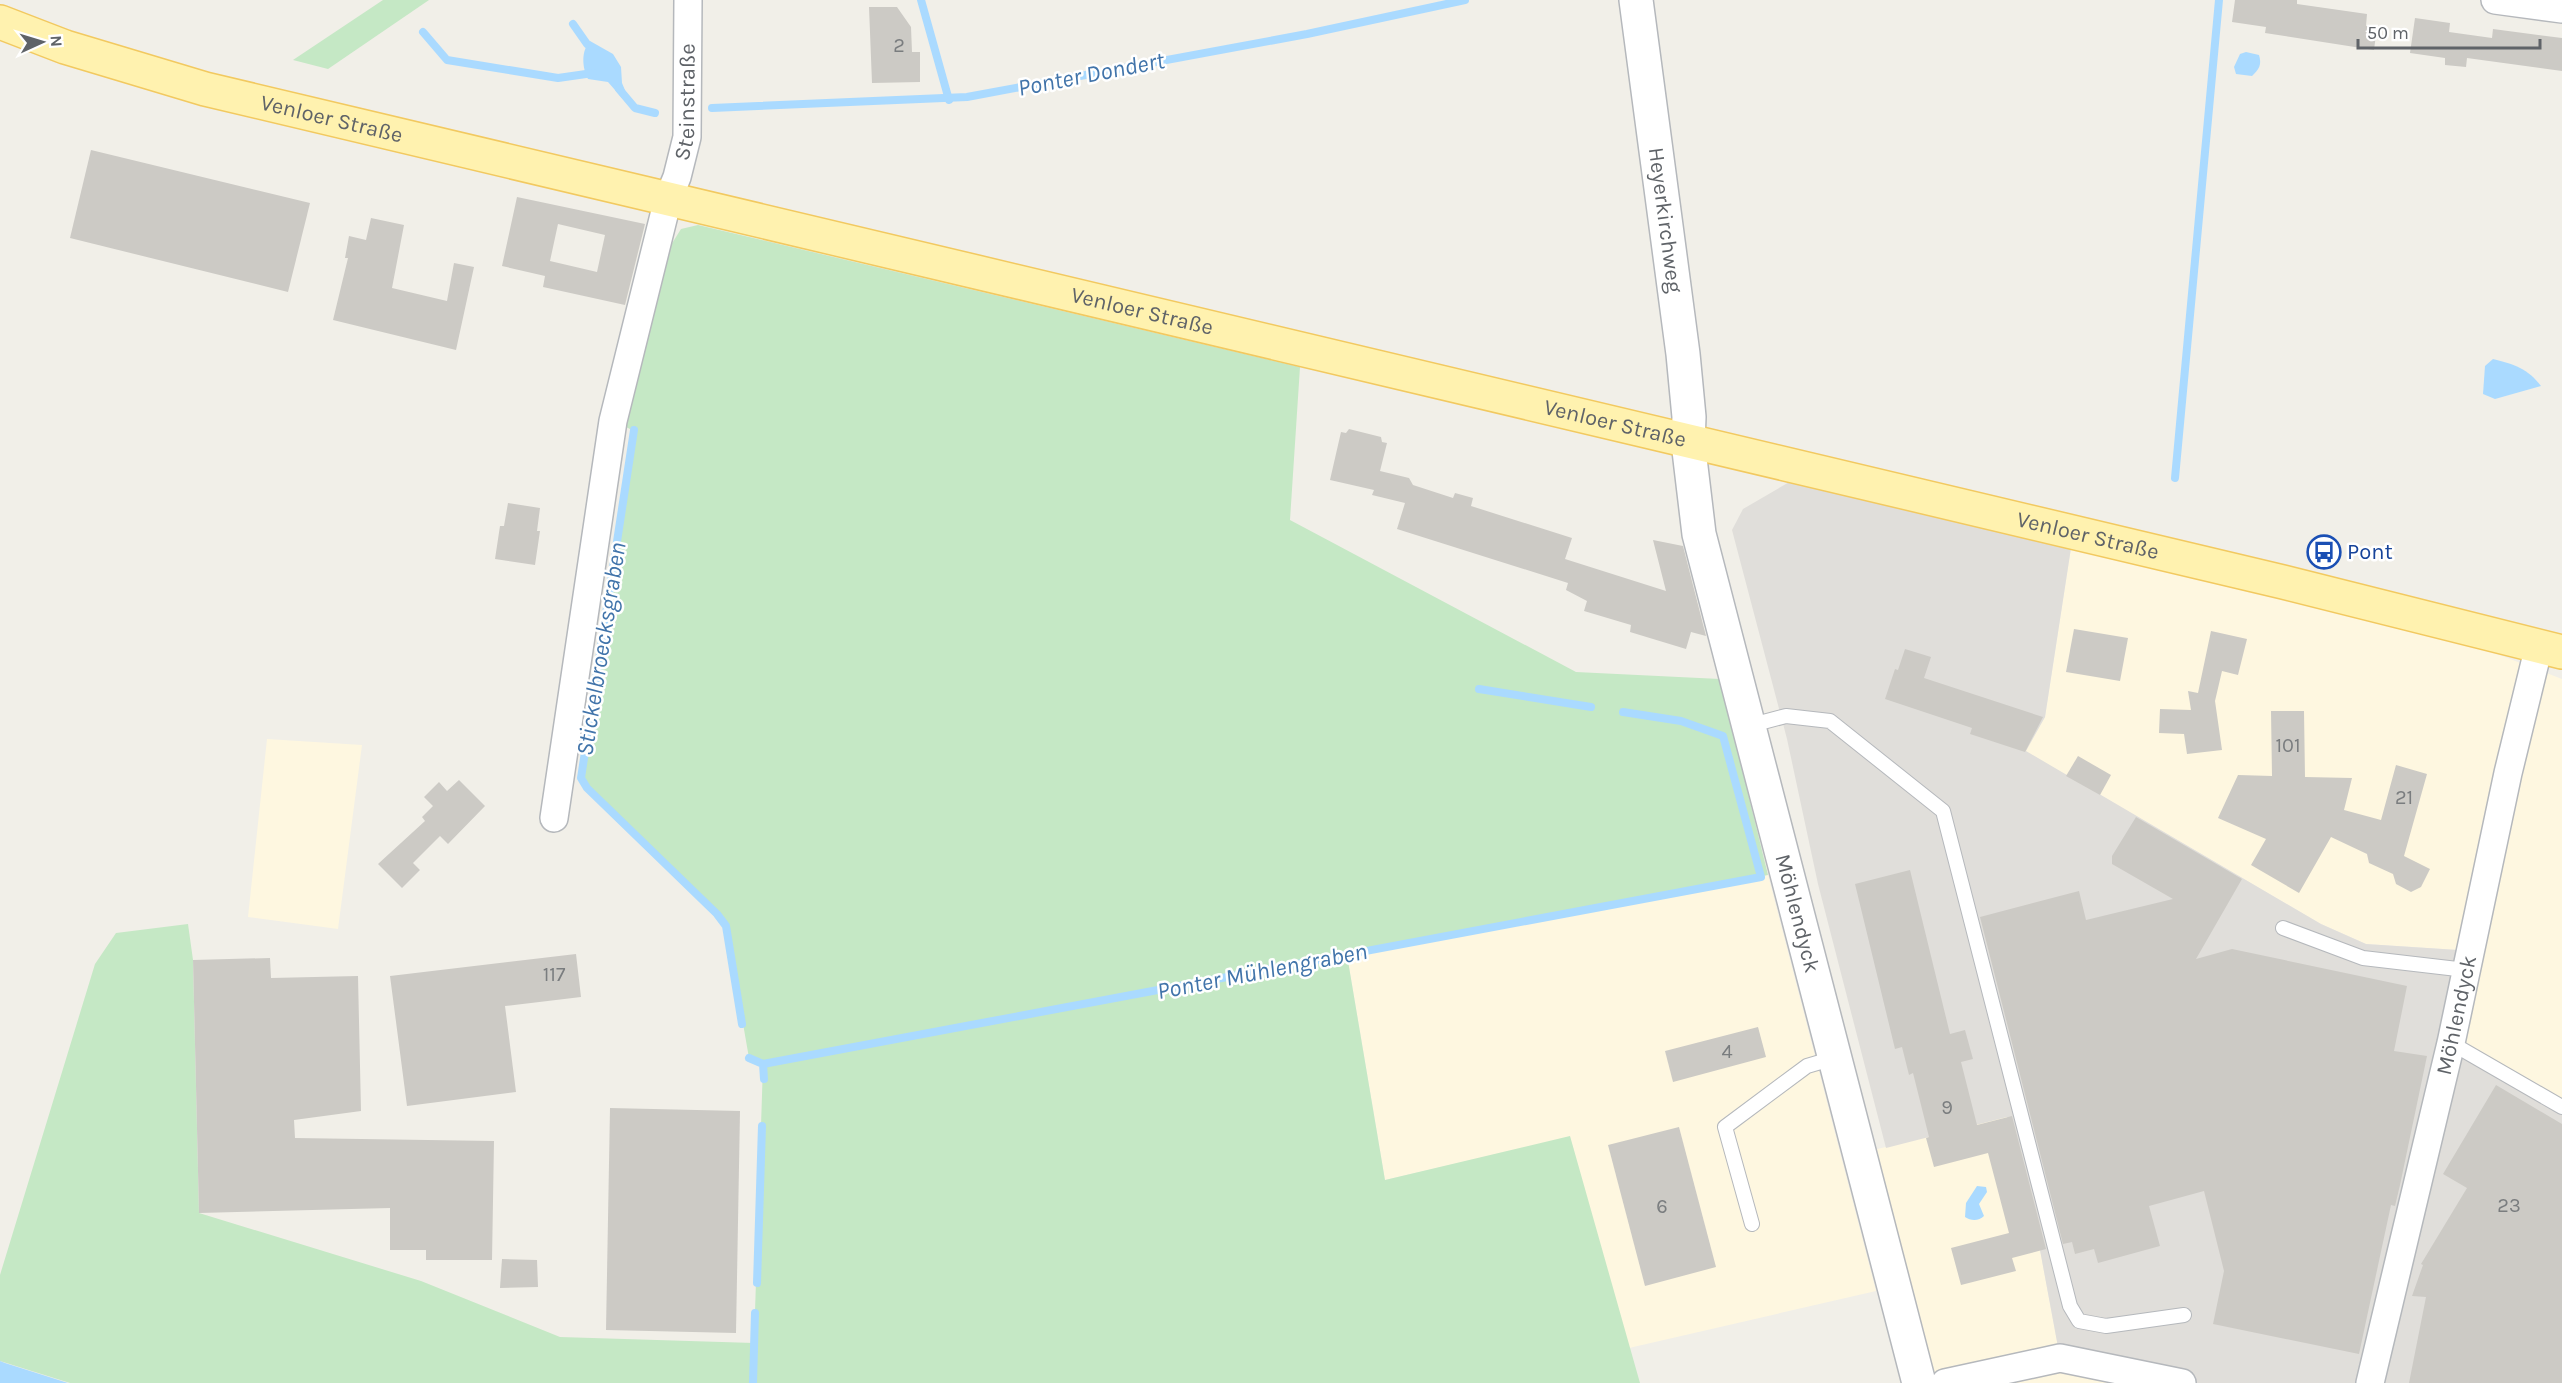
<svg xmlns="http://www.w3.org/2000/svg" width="2562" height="1383" font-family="Karla,sans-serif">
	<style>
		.commercial { fill: #fef7e0 }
		.industrial { fill: #e0deda }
		.green { fill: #c5e8c5 }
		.water { fill: #aadaff }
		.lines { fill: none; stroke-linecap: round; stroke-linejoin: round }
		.stream { stroke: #aadaff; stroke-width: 8 }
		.building { fill: #cccac5; fill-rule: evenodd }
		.service-casing { stroke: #b5b8bc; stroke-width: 16 }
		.minor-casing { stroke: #b5b8bc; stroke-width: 30 }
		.tertiary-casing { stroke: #b5b8bc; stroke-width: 36 }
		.primary-casing { stroke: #f2c960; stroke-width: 36 }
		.service { stroke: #fff; stroke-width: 14 }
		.minor { stroke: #fff; stroke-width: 27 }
		.tertiary { stroke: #fff; stroke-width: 33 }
		.primary { stroke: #fff2af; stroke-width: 33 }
		.labels { text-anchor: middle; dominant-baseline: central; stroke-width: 5; stroke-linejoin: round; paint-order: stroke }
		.number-label { font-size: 20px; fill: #7a7d7f }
		.street-label { font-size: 22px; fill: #5f6368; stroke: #fff }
		.transit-label { font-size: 22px; fill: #164399; stroke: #fff; text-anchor: start }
		.water-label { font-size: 24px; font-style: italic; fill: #4174aa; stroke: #fff }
	</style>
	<rect width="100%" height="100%" fill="#f1efe8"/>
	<g class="commercial">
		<path d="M2071,548L2479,647L2562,679V1107L2451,1043L2458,950L2366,944L2321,924L2025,751L2045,717Z"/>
		<path d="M267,739L362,745L338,929L248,917Z"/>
		<path d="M1768,875L1876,1291L1629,1348L1570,1137L1385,1180L1347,955Z"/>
		<path d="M2007,1116L2040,1250L2060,1357L2182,1383H1919L1858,1154Z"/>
	</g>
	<path class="industrial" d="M1791,481L2071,548L2045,717L2026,751L2321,924L2366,944L2458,950L2451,1043L2562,1107V1383H2182L2060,1358L2040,1250L2007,1117L1886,1148L1818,884L1787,739L1732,530L1743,509Z"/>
	<g class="green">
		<path d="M383,0H429L328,69L293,60Z"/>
		<path d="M698,225L1300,367L1290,520L1576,672L1720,679L1768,875L1347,955L1385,1180L1570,1136L1640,1383H70L0,1361V1275L95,964L116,933L188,924L193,960L199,1213L421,1281L560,1337L754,1343L763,1064L749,1058L726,926L717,914L587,788L581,778L634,431L624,426L666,253L681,229Z"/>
	</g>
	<g class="water">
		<path d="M590,41L613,54L621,67L622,83L627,95L622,98L608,82L588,79C582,67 581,51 590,41Z"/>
		<path d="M2246,52L2259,55C2262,65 2259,69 2252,76L2236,74L2234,67L2240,54Z"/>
		<path d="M2493,359C2514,364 2528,369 2541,386L2495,399L2483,394L2485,366Z"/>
		<path d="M1977,1186L1986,1187L1987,1192L1979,1204L1984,1216C1979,1221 1971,1221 1965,1217L1966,1203Z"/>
		<path d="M0,1361L5,1363L68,1383H0Z"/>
	</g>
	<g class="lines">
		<g class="stream">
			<path d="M921,0L949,100"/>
			<path d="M573,24L587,44"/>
			<path d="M423,32L447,60L558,78L593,73"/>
			<path d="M619,89L635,108L655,113"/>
			<path d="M712,108L967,97L1307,34L1465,0"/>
			<path d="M634,430L581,778L587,788L717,914L726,926L742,1024"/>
			<path d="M2175,478L2219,0"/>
			<path d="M1479,689L1591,707"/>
			<path d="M749,1058L763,1064L764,1079"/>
			<path d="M763,1064L1761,877L1723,736L1681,721L1623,712"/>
			<path d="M757,1283L762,1126"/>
			<path d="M753,1383L755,1313"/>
		</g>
	</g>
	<g class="building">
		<path d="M2235,0H2297V4L2367,14L2366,26L2377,27L2374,50L2265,33L2266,27L2232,22Z"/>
		<path d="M869,7H897L911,27L912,52H920V82L872,83Z"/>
		<path d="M2415,18L2450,23L2449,32L2492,38L2493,29L2562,38V71L2467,58L2466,67L2445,65V58L2410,53Z"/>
		<path d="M91,150L310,203L288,292L70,238Z"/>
		<path d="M517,197L645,224L625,305L543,287L545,276L502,266ZM558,224L605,235L597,272L550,261Z"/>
		<path d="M371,218L404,225L392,288L447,301L454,263L474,267L456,350L333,320L348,258H345L349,236L366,240Z"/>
		<path d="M1349,429L1381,437L1382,442L1387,443L1380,471L1409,478L1413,485L1453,498L1455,493L1473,498L1471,506L1572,538L1565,559L1666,591L1653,540L1683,546L1706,636L1691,632L1686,649L1630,632L1631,625L1584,611L1587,601L1566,590L1568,583L1397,529L1405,503L1372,495L1374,490L1330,480L1341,432L1346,433Z"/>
		<path d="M508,503L540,508L537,531H540L535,565L495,559L500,526H504Z"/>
		<path d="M2074,629L2128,638L2120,681L2066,672Z"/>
		<path d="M2211,631L2247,639L2238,675L2222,671L2215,701L2222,750L2187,754L2184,734L2159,733L2160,709L2191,710L2188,691L2198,693Z"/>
		<path d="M1905,649L1931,657L1924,678L2043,717L2025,752L1970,734L1972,728L1885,699L1895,669L1898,670Z"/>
		<path d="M2271,711H2304L2305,777L2352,778L2344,810L2381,820L2396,765L2427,774L2404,856L2430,869L2421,887L2411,892L2396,884L2393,874L2369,863L2367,854L2331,837L2299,893L2251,865L2266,839L2218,818L2238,775L2272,776Z"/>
		<path d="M2078,756L2111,775L2100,795L2066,776Z"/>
		<path d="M459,780L485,806L448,844L440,836L413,863L420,870L402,888L378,864L425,821L422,817L433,806L424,797L439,782L447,791Z"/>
		<path d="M2136,817L2242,879L2196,959L2232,949L2407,986L2394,1051L2427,1056L2400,1185L2395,1206L2391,1205L2359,1354L2213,1324L2224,1271L2204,1191L2149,1206L2160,1246L2098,1263L2094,1249L2075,1254L2072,1242L2063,1244L1980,917L2079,891L2086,920L2173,899L2112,864V856Z"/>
		<path d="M1910,870L1950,1034L1965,1030L1973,1059L1961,1062L1977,1125L2012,1116L2046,1249L2012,1258L2016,1271L1961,1285L1951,1248L2009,1233L1988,1153L1934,1167L1926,1138L1929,1137L1913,1073L1909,1075L1902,1047L1895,1049L1855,884Z"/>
		<path d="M576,954L581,997L505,1006L516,1092L407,1106L390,976Z"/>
		<path d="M270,958L271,978L358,976L361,1111L294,1120L295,1138L494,1141L492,1260H426V1250H390V1208L199,1213L193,960Z"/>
		<path d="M1758,1027L1766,1057L1673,1082L1665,1051Z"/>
		<path d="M2496,1085L2562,1124V1383H2409L2426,1297L2412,1296L2423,1265L2421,1264L2467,1188L2443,1174Z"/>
		<path d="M610,1108L740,1111L736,1333L606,1330Z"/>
		<path d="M1679,1127L1716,1267L1645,1286L1608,1145Z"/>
		<path d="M502,1259L537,1260L538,1287L500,1288Z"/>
	</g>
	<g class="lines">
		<g class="service-casing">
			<g id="service">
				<path d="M1748,726L1786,716L1830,721L1943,811L2070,1306L2079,1321L2106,1326L2184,1315"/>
				<path d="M2283,928L2363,958L2466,970"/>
				<path d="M2451,1043L2562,1107"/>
				<path d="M1752,1224L1725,1127L1807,1066L1834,1058"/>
			</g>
		</g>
		<g class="minor-casing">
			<g id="minor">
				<path d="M2495,0L2562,9"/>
				<path id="s1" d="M554,818L613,421L668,199L677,177L687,137L688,0"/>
				<path d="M1945,1383L2060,1358L2182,1383"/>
				<path id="s2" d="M2370,1383L2451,1043L2508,773L2539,646"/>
			</g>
		</g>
		<g class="tertiary-casing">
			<g id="tertiary">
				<path id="s3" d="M1636,0L1683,354L1689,417L1688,442L1699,534L1919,1383"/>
			</g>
		</g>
		<g class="primary-casing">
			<g id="primary">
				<path id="s4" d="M0,22L65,47L205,89L2283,582L2562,652"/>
			</g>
		</g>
		<use href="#service" class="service"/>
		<use href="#minor" class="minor"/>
		<use href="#tertiary" class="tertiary"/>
		<use href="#primary" class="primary"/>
	</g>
	<defs>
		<g id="bus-ring" transform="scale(1.725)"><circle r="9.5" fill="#fff" stroke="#1a4fb4" stroke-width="1.5"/><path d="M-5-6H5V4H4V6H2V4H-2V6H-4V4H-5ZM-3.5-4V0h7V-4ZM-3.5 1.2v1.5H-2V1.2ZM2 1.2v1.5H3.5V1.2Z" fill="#1a4fb4"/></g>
	</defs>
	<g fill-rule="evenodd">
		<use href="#bus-ring" x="2324" y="552"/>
	</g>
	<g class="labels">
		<g class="number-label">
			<text x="899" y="45">2</text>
			<text x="2288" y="745">101</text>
			<text x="2404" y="797">21</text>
			<text x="554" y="974">117</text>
			<text x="1727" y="1051">4</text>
			<text x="1947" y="1107">9</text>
			<text x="2509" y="1205">23</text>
			<text x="1662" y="1206">6</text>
		</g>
		<g class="street-label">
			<text stroke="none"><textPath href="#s1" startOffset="730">Steinstraße</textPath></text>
			<text stroke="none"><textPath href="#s4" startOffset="346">Venloer Straße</textPath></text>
			<text stroke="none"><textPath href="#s3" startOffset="222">Heyerkirchweg</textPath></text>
			<text stroke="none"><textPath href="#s4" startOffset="1179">Venloer Straße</textPath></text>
			<text stroke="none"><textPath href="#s4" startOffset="1665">Venloer Straße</textPath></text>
			<text stroke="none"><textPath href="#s4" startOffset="2151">Venloer Straße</textPath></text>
			<text stroke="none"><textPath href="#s3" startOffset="930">Möhlendyck</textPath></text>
			<text stroke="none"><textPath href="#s2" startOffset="378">Möhlendyck</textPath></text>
		</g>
		<g class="transit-label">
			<text x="2347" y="552">Pont</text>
		</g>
		<g class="water-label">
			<text transform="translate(1091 74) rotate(-11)">Ponter Dondert</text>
			<text transform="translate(601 649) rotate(-81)">Stickelbroecksgraben</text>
			<text transform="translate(1262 971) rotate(-11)">Ponter Mühlengraben</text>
		</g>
	</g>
	<g transform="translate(42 42) rotate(86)" stroke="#ffffff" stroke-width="4.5" paint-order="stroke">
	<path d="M0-4.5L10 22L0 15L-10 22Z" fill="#5f6368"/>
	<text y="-9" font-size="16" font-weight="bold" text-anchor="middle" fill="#5f6368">N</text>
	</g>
	<path d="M2358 39v9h182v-9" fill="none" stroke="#5f6368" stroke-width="3"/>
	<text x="2367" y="39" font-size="18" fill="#5f6368" stroke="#ffffff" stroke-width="4.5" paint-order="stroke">50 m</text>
</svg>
